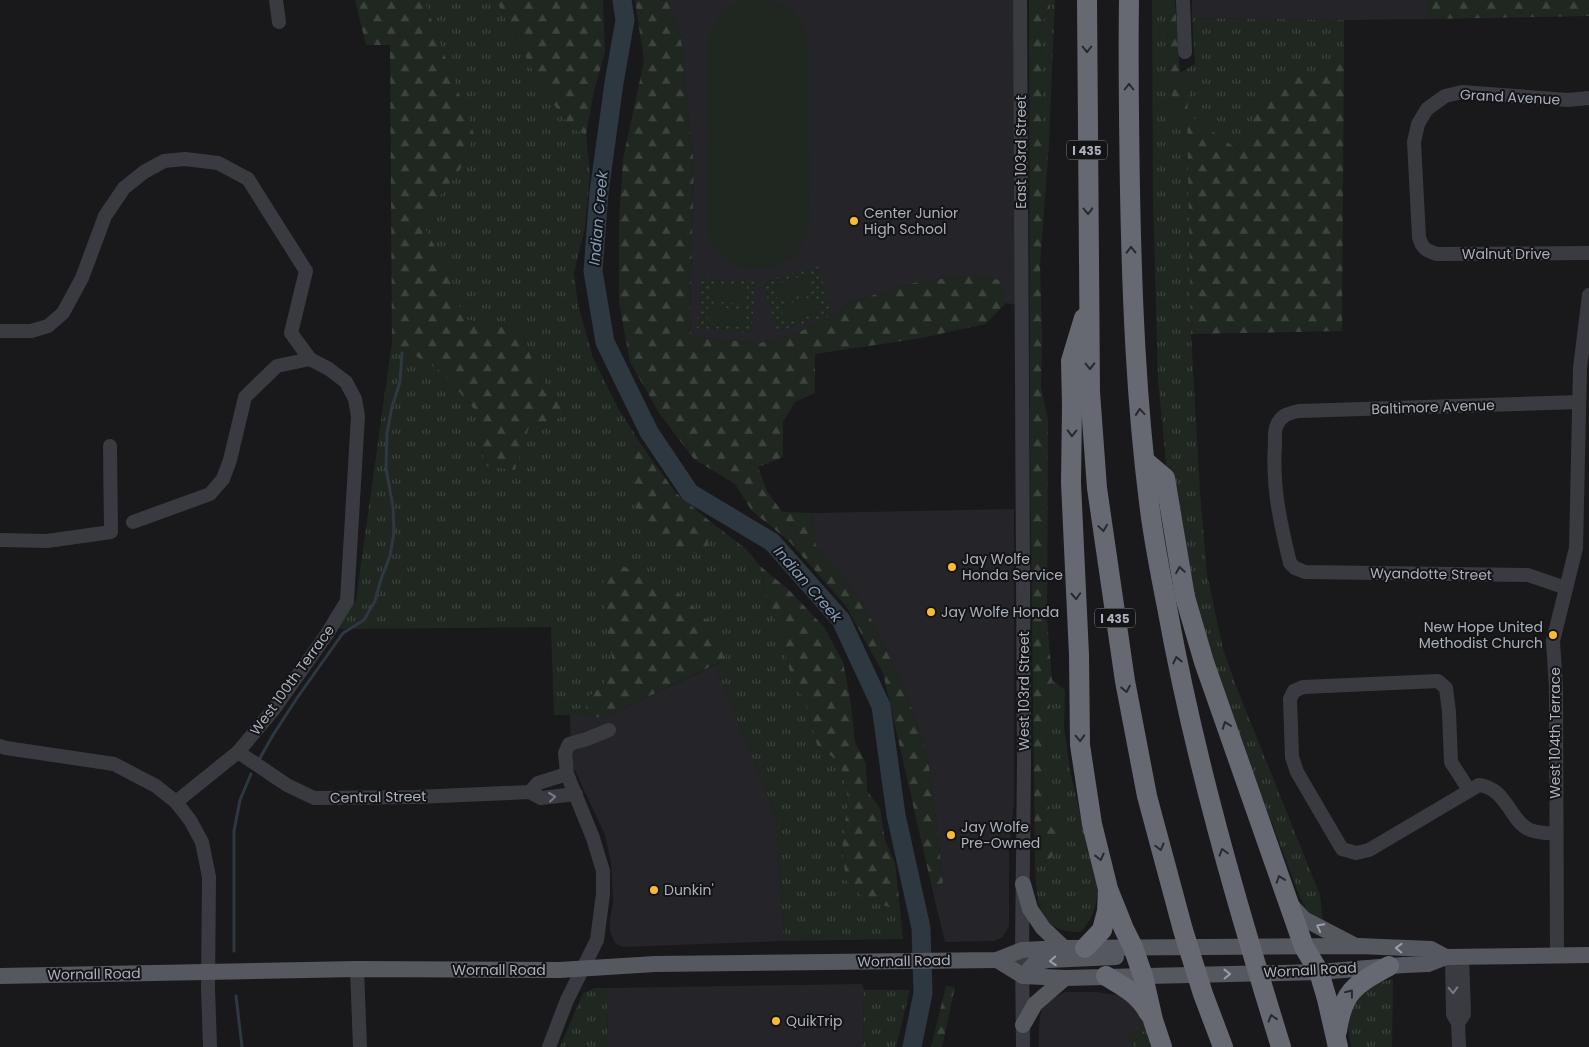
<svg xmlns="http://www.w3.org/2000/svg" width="1589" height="1047" font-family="Poppins,sans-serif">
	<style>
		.built { fill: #252529 }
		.grass { fill: url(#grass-tufts) }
		.forest { fill: url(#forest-firs) }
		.park { fill: url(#park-dots) }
		.pitch { fill: #1f2720 }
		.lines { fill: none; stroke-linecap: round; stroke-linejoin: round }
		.stream { stroke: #2e3841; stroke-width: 3 }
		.river { stroke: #2e3841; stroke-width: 19 }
		.minor { stroke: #3a3b41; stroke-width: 14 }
		.major { stroke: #565860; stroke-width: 16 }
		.highway { stroke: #666972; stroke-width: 20 }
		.oneway { stroke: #28292e }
		.oneway2 { stroke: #787b85 }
		.oneway3 { stroke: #9a9eaa }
		.poi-dot { fill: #f9bb34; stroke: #141417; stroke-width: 2 }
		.labels { text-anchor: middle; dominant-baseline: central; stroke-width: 4; stroke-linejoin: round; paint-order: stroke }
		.shield { fill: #141417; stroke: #7e818a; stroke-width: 1 }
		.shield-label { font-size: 12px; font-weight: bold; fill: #abb0bc }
		.street-label { font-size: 14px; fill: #abb0bc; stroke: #141417 }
		.poi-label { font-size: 14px; fill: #abb0bc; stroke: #141417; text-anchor: start }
		.water-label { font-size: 15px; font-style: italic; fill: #829db8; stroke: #141417 }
	</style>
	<defs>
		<pattern id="grass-tufts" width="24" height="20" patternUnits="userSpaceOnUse" patternTransform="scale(1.25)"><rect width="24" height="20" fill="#1f2720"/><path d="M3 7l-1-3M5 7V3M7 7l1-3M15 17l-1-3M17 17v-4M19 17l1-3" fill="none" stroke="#3d443e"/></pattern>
		<pattern id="forest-firs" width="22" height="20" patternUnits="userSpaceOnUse" patternTransform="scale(1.25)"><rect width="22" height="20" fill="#1f2720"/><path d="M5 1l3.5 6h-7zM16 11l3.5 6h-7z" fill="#3d443e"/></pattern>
		<pattern id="park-dots" width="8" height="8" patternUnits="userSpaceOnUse" patternTransform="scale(1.25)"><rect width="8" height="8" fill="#1f2720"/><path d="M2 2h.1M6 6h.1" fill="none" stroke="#3d443e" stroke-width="1.8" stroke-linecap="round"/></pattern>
	</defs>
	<rect width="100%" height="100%" fill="#19191c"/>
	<g class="built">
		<path d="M668,0H1016L1017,305L1006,303L1000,280L970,275L913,283L851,302L832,316L795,334L760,343L691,337L690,314L694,167L681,38Z"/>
		<path d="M1192,0H1429L1430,19L1344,20L1192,18Z"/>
		<path d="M1014,509V802L1009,851V926L1003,937L994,941L945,942L932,888L943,883L936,818L927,753L903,684L863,603L816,546L812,513Z"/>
		<path d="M715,665L776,816L784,941L622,947L615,943L610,932V919L613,903L611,863L605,835L571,762L570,714L587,715L604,718Z"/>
		<path d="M862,984L864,990L863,1047H608L607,988Z"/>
		<path d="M1065,992H1097L1123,996L1133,1002L1149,1030L1129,1035L1134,1047H1039V1024L1042,1008L1051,999Z"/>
	</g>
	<g class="grass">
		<path d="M424,0H496L541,86L570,127L586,135L590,172L585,228L574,272L578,305L593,358L618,408L642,446L629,447L704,555L712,523L745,548L760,566L767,602L781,633L790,672L805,702L817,745L840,763L848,799L842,848L846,880L865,899L892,908L899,899L903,939L784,941L776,816L715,665L726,659L605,615L612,658L604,685L585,699L587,715H554L551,627L335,629L356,600L392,342L441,371L474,409L485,466L515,470L529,427L567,415L536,371L521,329L463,319L449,271L420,220L459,172L474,134Z"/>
		<path d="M1050,0H1055L1049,143L1043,126L1041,24L1050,10Z"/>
		<path d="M1152,0H1165L1173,112L1189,94L1180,73L1195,64L1192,18L1344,20V52L1318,73L1258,108L1242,152L1187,114L1191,334L1200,492L1207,574L1223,649L1236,686L1320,895L1323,922L1309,914L1299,895L1212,664L1184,562L1167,473L1158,380L1153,200Z"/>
		<path d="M1052,680L1065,690L1064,727L1071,775L1098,889C1096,907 1093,920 1080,932C1036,933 1037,898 1035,865L1051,858V819L1044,775Z"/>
		<path d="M1393,979L1392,1047H1351C1344,1008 1351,987 1393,979Z"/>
		<path d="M595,988H607L608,1047H560L583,993Z"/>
		<path d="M864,990H910L896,1047H863Z"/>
		<path d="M1149,1030L1155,1047H1134L1129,1035Z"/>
	</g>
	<g class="forest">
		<path d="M355,0H424L474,134L459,172L420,220L449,271L463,319L521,329L536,371L567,415L529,427L515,470L485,466L474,409L441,371L392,342L390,45H366Z"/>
		<path d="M496,0H603L605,52L594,91L586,135L570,127L541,86Z"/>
		<path d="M635,0H668L681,38L694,167L690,314L691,337L760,343L795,334L832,316L851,302L913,283L970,275L1000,280L1006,303L985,324L922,338L815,354V393L795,402L783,422V457L758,467L767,491L782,512L812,513L816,546L863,603L903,684L927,753L936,818L943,883L932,888L883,673L846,606L789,541L752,511L735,484L694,459L659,413L630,362L619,302V222L623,159L644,61Z"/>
		<path d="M1029,0H1050V10L1041,25L1043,126L1049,143L1040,265L1042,334L1041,387L1048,420L1047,619L1052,680L1044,775L1051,819L1064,827L1051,858L1035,865L1030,446Z"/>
		<path d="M1165,0H1175L1180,73L1189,94L1187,113L1241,152L1258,108L1289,71L1318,73L1344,52L1342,331L1191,334L1187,114L1173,113Z"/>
		<path d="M1429,0H1589V16L1430,19Z"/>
		<path d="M642,446L676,493L712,523L705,555L669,547L643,529L634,497L629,447Z"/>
		<path d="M618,564L674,589L707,620L725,644L726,659L604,718L587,715L585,699L604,685L612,658L605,615L603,575Z"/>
		<path d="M760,566L789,590L824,627L843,662L851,704L855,742L866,764L867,791L880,808L885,840L895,863L899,899L892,908L865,899L846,880L842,848L848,799L840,763L817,745L805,702L790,672L781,633L767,602Z"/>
		<path d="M946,986L955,987L942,1047H931Z"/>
	</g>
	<g class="park">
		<path d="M818,266L832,316L777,331L763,282Z"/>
		<path d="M701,278L756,282L751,333L697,328Z"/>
	</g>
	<g class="pitch">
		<path d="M746,0C785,0 795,2 809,41L810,218C807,230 805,244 796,253C771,280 723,272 710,237C708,231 708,224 707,218V42C715,19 722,7 746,0Z"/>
		<path d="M809,274L814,291L778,301L774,285Z"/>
		<path d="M710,284L747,287L746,304L709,301Z"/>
		<path d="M815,296L820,312L785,323L780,306Z"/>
		<path d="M708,306L745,310L744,327L707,323Z"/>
	</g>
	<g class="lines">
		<g class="stream">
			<path d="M260,758L273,735L297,698L343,633L364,620L375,601L381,579L390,556L394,532L393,507L386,468L387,433L392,407L400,382L402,353"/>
			<path d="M234,951V831L240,800L251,774"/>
			<path d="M236,996L242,1047"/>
		</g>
		<path class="river" d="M622,0L625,20L614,83L599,192L593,271L605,342L649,432L690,493L772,542L841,620L881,706L896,815L921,928L923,993L912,1047"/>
		<g class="minor">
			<path d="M276,0L279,22"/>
			<path d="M1020,0L1024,764L1022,950L1023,1047"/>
			<path d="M1183,0L1185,52"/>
			<path d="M1589,98L1568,100L1462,92L1445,96L1427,109L1418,124L1414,142L1419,237C1422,249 1427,251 1437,254L1589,253"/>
			<path d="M0,331H31L48,326L63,313L82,278L105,216L124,188L144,172L164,161L185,159L218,163L248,179L306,271L291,333L310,359L329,369L346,382L355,399L358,416L347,601L327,634L274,709L238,752L176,802"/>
			<path d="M133,522L210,494L223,479L230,460L245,397L277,366L310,359"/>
			<path d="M0,540L47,541L111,532L110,446"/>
			<path d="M1566,588L1528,575L1305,572L1295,568L1290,563C1280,522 1272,486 1275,444C1275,438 1274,430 1277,425C1281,415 1289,413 1299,411L1579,402"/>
			<path d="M0,746L6,748L114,764L156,786L176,802L190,820L202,842L209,877L208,988L210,1047"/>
			<path d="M238,752L287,785L314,798L416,797L530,792L541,798L576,794"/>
			<path d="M1469,790L1451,762L1449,712L1446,688L1438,681L1303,687L1294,691L1290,699L1292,757L1297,772L1342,849L1356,853L1369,850L1479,785C1506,788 1510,820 1528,829C1535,833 1548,833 1556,834"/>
			<path d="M530,792L538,783L567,774"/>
			<path d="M1557,956L1556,688L1553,641L1576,548L1580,368L1589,295"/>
			<path d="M1452,957L1453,1014L1458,1023L1459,1047"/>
			<path d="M357,969L360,1047"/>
			<path d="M1458,1023L1464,1014L1462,956"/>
			<path d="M549,1047L567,1000L597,940L603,894V871L593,838L567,774L565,753L569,744L587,739L609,730"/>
		</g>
		<g class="major">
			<path d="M1023,884L1030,909L1043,928L1064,948"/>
			<path d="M1289,903L1304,919L1354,945"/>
			<path d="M997,960L1023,976L1065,978L1319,972L1404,965L1428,964L1446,957L1589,955"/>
			<path d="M0,976L357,969L559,970L655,964L997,960L1022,950L1064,948L1359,946L1431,949L1446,957"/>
			<path d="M1023,976L1035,963L1048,960L1116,957"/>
			<path d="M1023,1025L1035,1004L1065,978"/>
		</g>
		<g class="highway">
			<path d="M1087,0L1090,392L1097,488L1125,681L1147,796L1183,930L1203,994L1223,1047"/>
			<path d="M1129,0C1128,64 1129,128 1130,192C1132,296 1136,399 1149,502C1153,537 1160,572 1167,607C1194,757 1236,902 1281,1047"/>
			<path d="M1084,318L1071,361L1072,406L1071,483L1079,655L1080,745L1092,824L1108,889L1124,929L1133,947L1143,976L1153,1020L1162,1047"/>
			<path d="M1145,461L1165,478L1185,597L1204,662L1304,947L1319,972L1327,999L1338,1047"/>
			<path d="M1085,948L1102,930L1107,911L1108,891"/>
			<path d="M1106,976C1124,987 1139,994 1149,1013"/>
			<path d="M1337,1031C1343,990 1355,985 1389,966"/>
		</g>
	</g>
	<defs><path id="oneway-chevron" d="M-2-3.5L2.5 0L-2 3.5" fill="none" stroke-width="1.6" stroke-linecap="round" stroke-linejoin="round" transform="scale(1.25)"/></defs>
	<g class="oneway">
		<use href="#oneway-chevron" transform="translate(1087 49) rotate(90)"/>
		<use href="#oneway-chevron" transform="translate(1129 87) rotate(-90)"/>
		<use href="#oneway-chevron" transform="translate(1088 211) rotate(89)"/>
		<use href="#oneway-chevron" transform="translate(1131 250) rotate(-91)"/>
		<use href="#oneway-chevron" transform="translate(1090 366) rotate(89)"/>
		<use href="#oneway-chevron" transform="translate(1140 412) rotate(-95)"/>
		<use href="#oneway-chevron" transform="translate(1072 433) rotate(91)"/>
		<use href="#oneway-chevron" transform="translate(1103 528) rotate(82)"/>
		<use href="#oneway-chevron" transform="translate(1180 570) rotate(-99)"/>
		<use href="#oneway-chevron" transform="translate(1076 596) rotate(87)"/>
		<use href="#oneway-chevron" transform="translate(1177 660) rotate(-102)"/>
		<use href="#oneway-chevron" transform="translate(1126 689) rotate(79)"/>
		<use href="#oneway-chevron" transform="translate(1226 725) rotate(-110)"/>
		<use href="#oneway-chevron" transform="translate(1080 738) rotate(88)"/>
		<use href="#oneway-chevron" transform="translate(1160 847) rotate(75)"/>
		<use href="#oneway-chevron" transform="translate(1223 852) rotate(-106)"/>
		<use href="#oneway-chevron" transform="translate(1100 857) rotate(76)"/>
		<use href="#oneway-chevron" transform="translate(1280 879) rotate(-109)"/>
		<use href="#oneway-chevron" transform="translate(1350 993) rotate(-52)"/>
		<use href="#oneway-chevron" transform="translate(1272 1018) rotate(-107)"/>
	</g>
	<g class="oneway2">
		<use href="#oneway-chevron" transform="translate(552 797) rotate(-6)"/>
		<use href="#oneway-chevron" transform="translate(1453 990) rotate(88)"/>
	</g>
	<g class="oneway3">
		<use href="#oneway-chevron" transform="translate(1320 927) rotate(-152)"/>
		<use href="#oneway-chevron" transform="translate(1399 948) rotate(-178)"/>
		<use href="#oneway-chevron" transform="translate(1053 961) rotate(176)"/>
		<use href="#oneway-chevron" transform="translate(1227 974) rotate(-1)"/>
	</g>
	<g class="poi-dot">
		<circle cx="854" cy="221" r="5"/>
		<circle cx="952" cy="567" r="5"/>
		<circle cx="931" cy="612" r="5"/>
		<circle cx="1553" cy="635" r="5"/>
		<circle cx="951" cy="835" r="5"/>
		<circle cx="654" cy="890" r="5"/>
		<circle cx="776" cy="1021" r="5"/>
	</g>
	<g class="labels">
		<g class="shield">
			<rect x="1067" y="140.5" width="40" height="19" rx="4"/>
			<rect x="1095" y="608.5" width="40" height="19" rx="4"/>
		</g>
		<g class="shield-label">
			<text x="1087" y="150">I 435</text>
			<text x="1115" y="618">I 435</text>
		</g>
		<g class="street-label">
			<text transform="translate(1510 97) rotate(3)">Grand Avenue</text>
			<text transform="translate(1021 152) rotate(-90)">East 103rd Street</text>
			<text x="1506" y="254">Walnut Drive</text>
			<text transform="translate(1433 407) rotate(-2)">Baltimore Avenue</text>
			<text transform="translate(1431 574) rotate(1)">Wyandotte Street</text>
			<text transform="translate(292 680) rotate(-54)">West 100th Terrace</text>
			<text transform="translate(1024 691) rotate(-90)">West 103rd Street</text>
			<text transform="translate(1555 733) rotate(-90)">West 104th Terrace</text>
			<text transform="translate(378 797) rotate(-1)">Central Street</text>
			<text transform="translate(904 961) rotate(-1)">Wornall Road</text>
			<text x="499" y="970">Wornall Road</text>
			<text transform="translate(1310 970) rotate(-3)">Wornall Road</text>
			<text transform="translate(94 974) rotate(-1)">Wornall Road</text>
		</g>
		<g class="poi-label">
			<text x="864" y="213">Center Junior<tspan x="864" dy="16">High School</tspan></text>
			<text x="962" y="559">Jay Wolfe<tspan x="962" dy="16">Honda Service</tspan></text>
			<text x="941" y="612">Jay Wolfe Honda</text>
			<text x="1543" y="627" text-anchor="end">New Hope United<tspan x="1543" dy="16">Methodist Church</tspan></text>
			<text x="961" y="827">Jay Wolfe<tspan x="961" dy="16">Pre-Owned</tspan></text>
			<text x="664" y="890">Dunkin'</text>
			<text x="786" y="1021">QuikTrip</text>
		</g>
		<g class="water-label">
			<text transform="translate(598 218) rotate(-85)">Indian Creek</text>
			<text transform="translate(808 584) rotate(49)">Indian Creek</text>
		</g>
	</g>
</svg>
